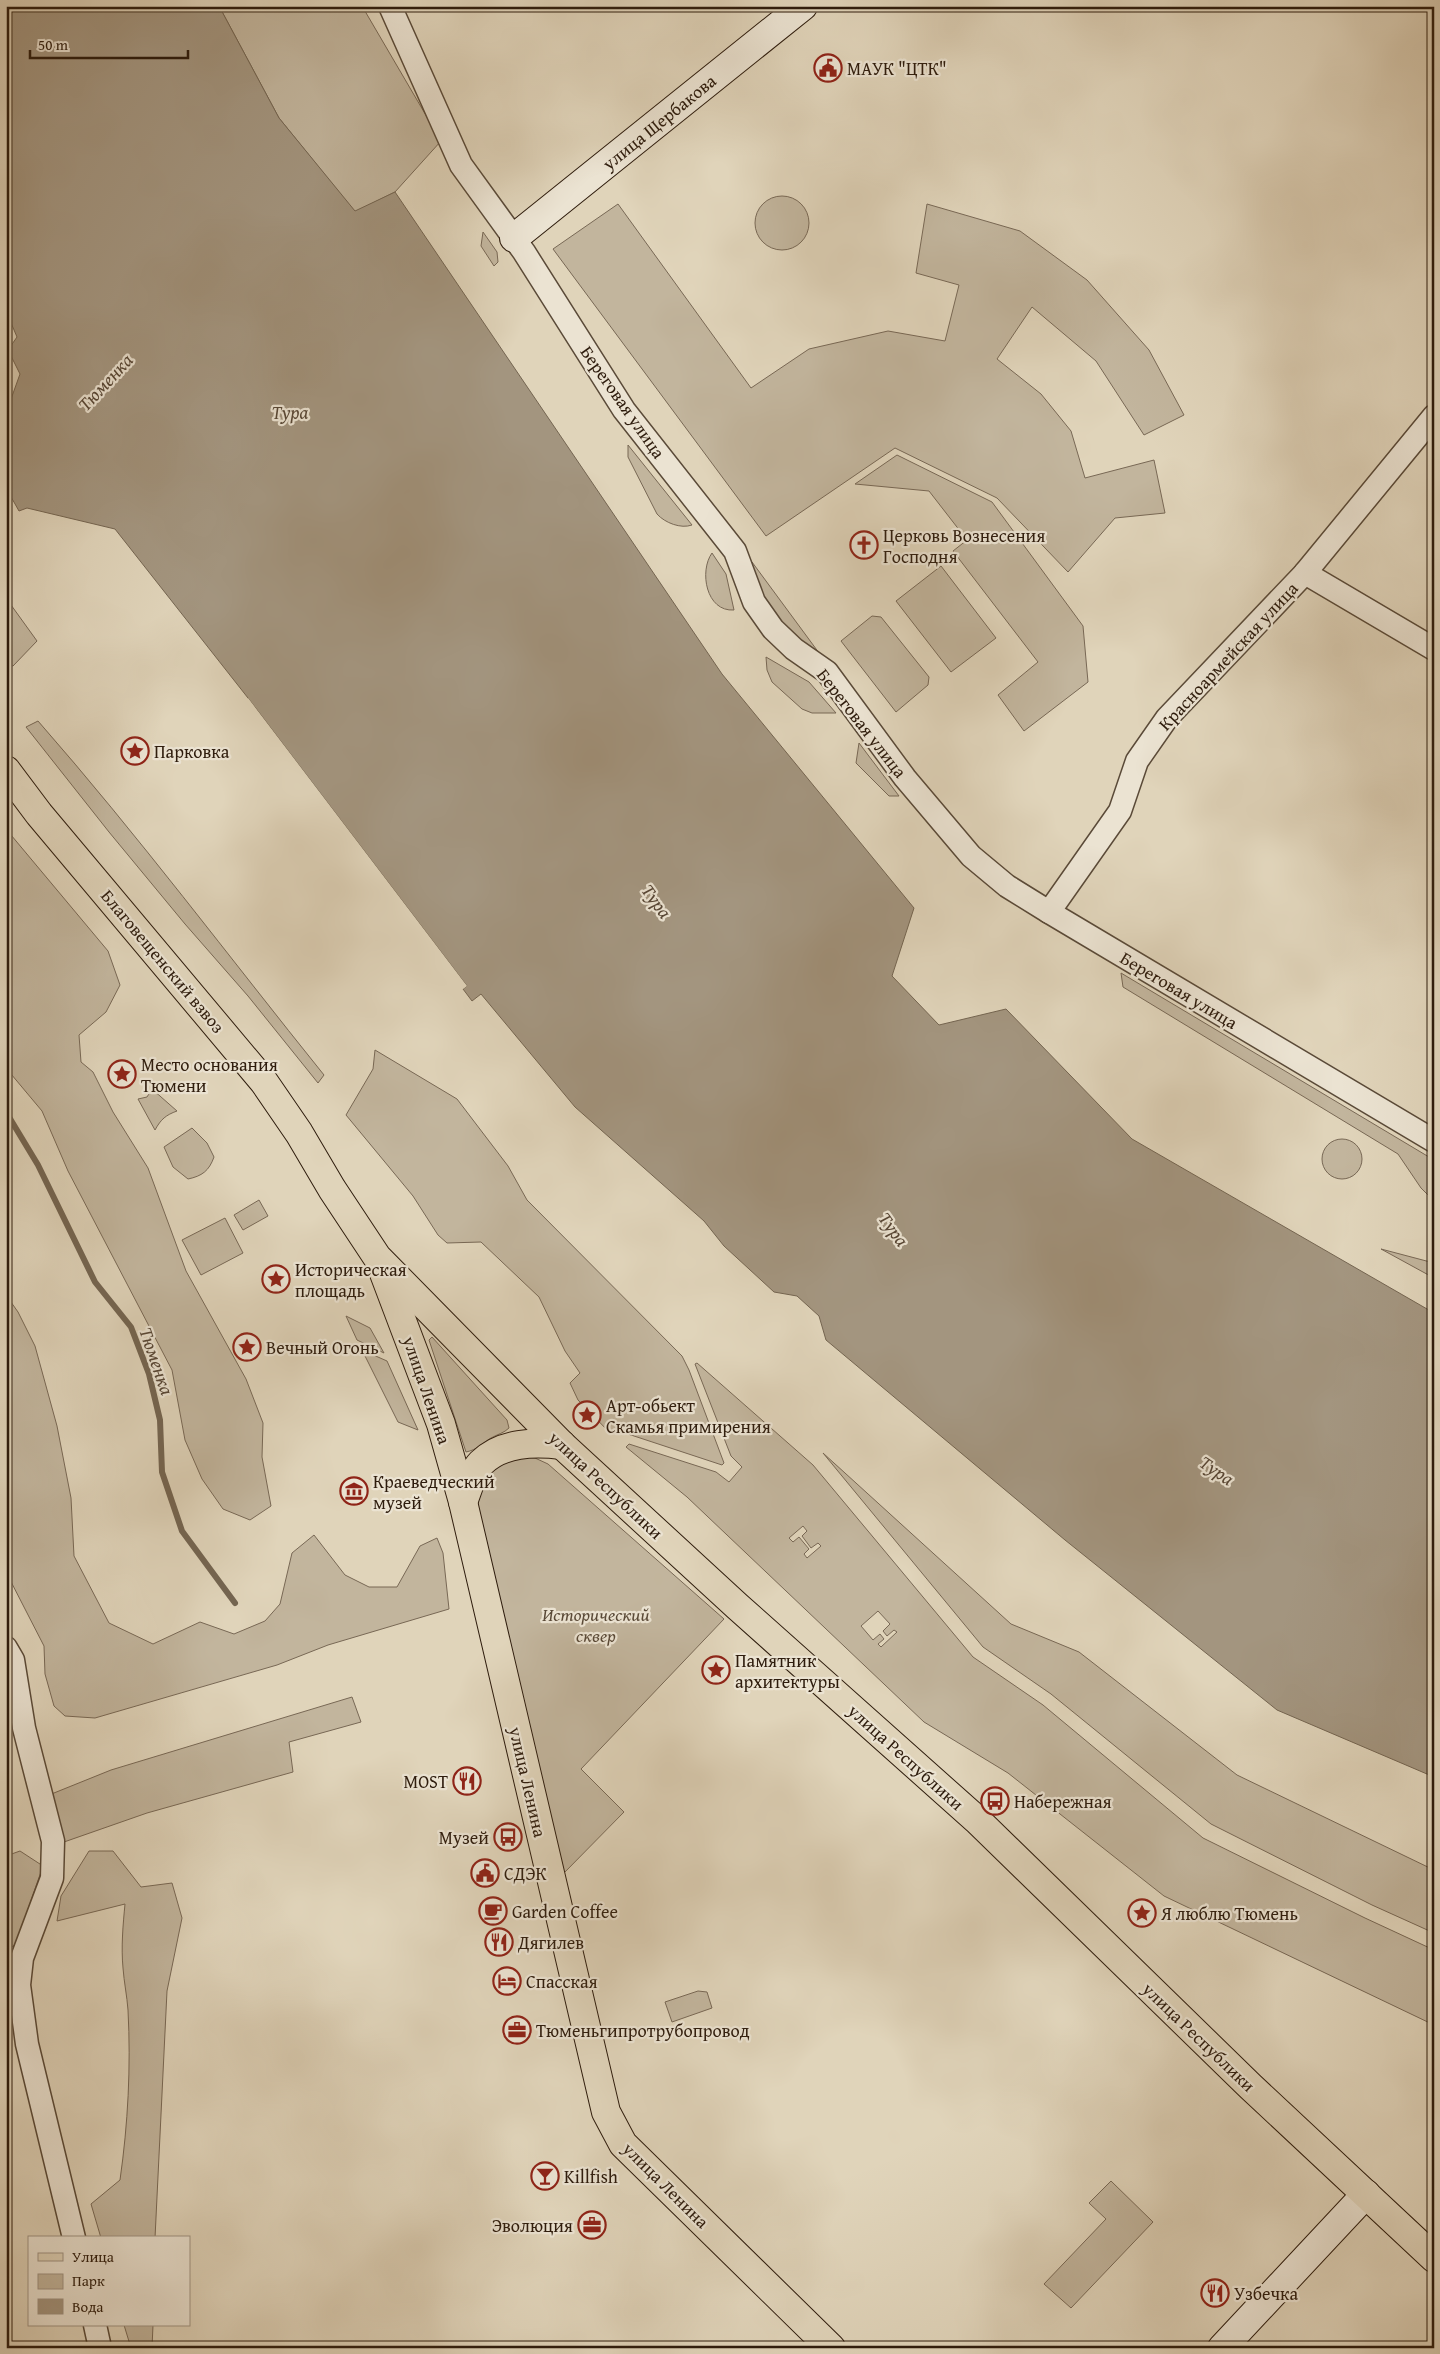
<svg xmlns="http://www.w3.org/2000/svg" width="1440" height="2354" font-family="'Gentium Book Plus',serif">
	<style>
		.green { fill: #c2b59d; stroke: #786855; fill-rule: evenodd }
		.water { fill: #a3957f; stroke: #746551 }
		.pier { fill: #e0d4ba }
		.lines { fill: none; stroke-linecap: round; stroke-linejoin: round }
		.stream { stroke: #746551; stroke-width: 6 }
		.street-casing { stroke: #5a4a38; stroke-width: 25 }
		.secondary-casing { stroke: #2e1c0d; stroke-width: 30 }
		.primary-casing { stroke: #2e1c0d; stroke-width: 30 }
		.street { stroke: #ebe3d2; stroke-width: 22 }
		.secondary { stroke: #ebe3d2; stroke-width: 28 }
		.primary { stroke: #e0d4ba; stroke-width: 28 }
		.labels { text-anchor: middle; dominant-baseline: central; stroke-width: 4.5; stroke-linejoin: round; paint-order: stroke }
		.poi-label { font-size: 18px; fill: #2e1c0d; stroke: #ebe3d2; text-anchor: start }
		.street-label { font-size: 18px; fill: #2e1c0d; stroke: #ebe3d2 }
		.park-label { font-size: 18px; font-style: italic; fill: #5a4a38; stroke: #ebe3d2 }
		.water-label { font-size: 19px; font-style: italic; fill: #574635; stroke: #ebe3d2 }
	</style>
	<rect width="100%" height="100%" fill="#e0d4ba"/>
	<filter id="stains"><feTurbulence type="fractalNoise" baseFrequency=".004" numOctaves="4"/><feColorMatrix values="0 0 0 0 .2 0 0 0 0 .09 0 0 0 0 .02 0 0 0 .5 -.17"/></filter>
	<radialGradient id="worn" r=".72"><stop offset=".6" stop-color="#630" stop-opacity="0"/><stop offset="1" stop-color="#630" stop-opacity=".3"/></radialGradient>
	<g class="green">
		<path d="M219,6H362L441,141L395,192L355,212L279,118Z"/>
		<circle cx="782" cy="223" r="27"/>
		<path d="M618,204L751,388L809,349L888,331L945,341L959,285L916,273L927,204L1020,231L1087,280L1149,350L1184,415L1144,435L1096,361L1032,307L997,359L1041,394L1071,431L1085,478L1154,460L1165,513L1115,518L1068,572L997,498L895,448L766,536L553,249Z"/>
		<path d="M483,232L497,252L498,262L494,266L481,246Z"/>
		<path d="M628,445L692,525C681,529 665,523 657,514L628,457Z"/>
		<path d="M897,455L992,502L1083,626L1088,682L1024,731L998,695L1038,662L953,551L967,540L929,491L855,484Z"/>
		<path d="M712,553L726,574L734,610C706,612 699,571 712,553Z"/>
		<path d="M752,562L822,657L780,625L756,584Z"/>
		<path d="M941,566L996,638L951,672L896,601Z"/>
		<path d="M6,598L37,641L13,666H6Z"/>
		<path d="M872,616L881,617L929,677L928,685L896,712L841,641Z"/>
		<path d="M766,657L809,682L836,713H812L802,709L772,682L767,670Z"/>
		<path d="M38,721C138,835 229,957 324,1075L318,1083L248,996L185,924L109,832L26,727Z"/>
		<path d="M859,743L899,796H889L856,763Z"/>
		<path d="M6,829L108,951L120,985L106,1012L79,1035L81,1062L93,1072L113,1112L148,1168L186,1271L246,1379L263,1423L262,1457L271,1506L250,1520L223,1509L202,1479L185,1440L172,1370L68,1171L42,1111L6,1068Z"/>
		<path d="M1121,973L1434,1160V1201L1421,1188L1398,1154L1123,987Z"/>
		<path d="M375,1050L457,1099L508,1166L527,1200L682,1356L689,1370L724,1463L722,1465L628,1434L617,1426L611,1434L578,1400L570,1383L580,1373L565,1351L539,1297L481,1242L447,1243L438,1235L413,1196L346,1115L373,1069Z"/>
		<path d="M152,1089L177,1111C166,1115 161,1119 155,1130L138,1099L147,1097Z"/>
		<path d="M192,1128L207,1143L214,1157C209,1171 202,1176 188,1179L173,1167L164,1147Z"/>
		<circle cx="1342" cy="1159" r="20"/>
		<path d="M259,1200L268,1216L243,1230L234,1215Z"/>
		<path d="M225,1218L243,1253L201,1275L182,1240Z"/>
		<path d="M1381,1249L1434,1263V1278Z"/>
		<path d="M6,1295L18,1312L35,1346L57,1426L71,1498L74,1556L109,1623L153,1644L200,1622L234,1634L265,1621L280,1604L292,1553L314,1535L345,1575L369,1587H397L420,1546L437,1538L443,1553L449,1609L328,1645L277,1665L95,1718L65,1716L54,1706L45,1674L44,1646L6,1572Z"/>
		<path d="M346,1316L370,1328L384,1353L357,1340Z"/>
		<path d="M432,1337L507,1420L509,1428C504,1433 498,1434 491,1438C482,1443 477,1450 466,1452L429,1340Z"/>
		<path d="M362,1350L387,1361L418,1430L398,1422Z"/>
		<path d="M697,1363L813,1465L973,1657L1043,1705L1203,1838L1365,1918L1434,1950V2025L1164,1896L1008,1773L924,1722L687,1497L626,1447L629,1444L716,1472L729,1482L742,1467L731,1456L695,1364ZM803,1526L807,1531L802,1536L811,1548L818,1543L821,1546L807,1558L804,1554L809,1549L799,1537L793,1542L789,1538ZM878,1611L890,1624L883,1631L887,1636L894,1630L897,1632L881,1647L878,1644L884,1639L880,1634L873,1640L861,1626Z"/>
		<path d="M823,1453L1011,1624L1079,1652L1237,1775L1434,1870V1933L1372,1905L1211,1824L1051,1694L983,1647Z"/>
		<path d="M521,1456L535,1458L548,1464L724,1619L581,1769L624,1812L564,1873L477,1503C481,1473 495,1466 521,1456Z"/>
		<path d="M352,1697L361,1722L289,1742L293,1772L147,1813L64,1842L49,1795L111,1770Z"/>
		<path d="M20,1851L43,1866L16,1944L6,1951V1856Z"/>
		<path d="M89,1851H113L141,1887L172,1883L182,1918L167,1991L155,2238H101L91,2204L120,2180C128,2124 131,2067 128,2010C127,1996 124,1982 123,1968C121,1947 123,1925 125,1904L57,1921L61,1896Z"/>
		<path d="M698,1991L707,1992L712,2008L672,2022L665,2002Z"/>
		<path d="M1111,2181L1153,2222L1071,2308L1044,2284L1106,2219L1089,2203Z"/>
		<path d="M124,2325H153L152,2348H131Z"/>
	</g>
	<path class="water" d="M6,6H219L279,118L355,211L395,192L722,674L914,908L892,976L939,1025L1006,1009L1132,1139L1434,1313V1777L1277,1710L1065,1540L826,1340L819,1316L797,1296L774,1292L724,1246L704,1221L575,1107L481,994L472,1001L463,989L467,986L248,698L115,529L27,508L19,511L6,488V413L20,374L8,350L17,337L6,311Z"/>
	<path class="pier" d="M248,698L467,986L463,989L461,987L463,986L247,700Z"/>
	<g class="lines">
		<path class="stream" d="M6,1112L38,1165L95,1282L131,1327L149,1374L160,1420L162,1472L182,1531L235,1603"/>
		<g class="street-casing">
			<g id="street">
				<path d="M390,6L461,165L524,252L624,410L735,551L754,602L773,629L794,649L827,672L905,778L971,856L1007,886L1049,912L1434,1141"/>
				<path d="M1305,573L1434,649"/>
				<path d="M1049,912L1120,811L1137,761L1167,718L1305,573L1434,416"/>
				<path d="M6,1648L13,1660L24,1728L53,1841L52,1878L22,1958L19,1985L27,2044L74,2238"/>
				<path d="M95,2325L100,2348"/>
			</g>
		</g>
		<g class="secondary-casing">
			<g id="secondary">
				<path d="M514,238L803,6"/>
				<path d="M1222,2348L1366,2194"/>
			</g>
		</g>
		<g class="primary-casing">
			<g id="primary">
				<path d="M6,770L39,814L264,1082L299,1133L332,1189L377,1257L562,1445L737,1606L977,1820L1250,2086L1434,2258"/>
				<path d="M382,1268L441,1424L463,1502L606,2112L623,2144L831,2348"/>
				<path d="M463,1502C468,1490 472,1472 481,1463C502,1442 534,1442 562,1445"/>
			</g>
		</g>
		<use href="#street" class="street"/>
		<use href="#secondary" class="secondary"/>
		<use href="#primary" class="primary"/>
	</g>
	<defs>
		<g id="civic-ring" transform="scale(1.4375)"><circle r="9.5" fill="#ebe3d2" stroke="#8f2418" stroke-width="1.5"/><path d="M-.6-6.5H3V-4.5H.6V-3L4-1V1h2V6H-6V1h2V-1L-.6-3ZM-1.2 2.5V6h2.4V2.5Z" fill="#8f2418"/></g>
		<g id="church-ring" transform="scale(1.4375)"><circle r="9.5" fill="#ebe3d2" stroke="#8f2418" stroke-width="1.5"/><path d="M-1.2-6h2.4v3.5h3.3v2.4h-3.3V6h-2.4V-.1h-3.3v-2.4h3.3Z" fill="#8f2418"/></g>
		<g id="sight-ring" transform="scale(1.4375)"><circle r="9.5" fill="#ebe3d2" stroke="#8f2418" stroke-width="1.5"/><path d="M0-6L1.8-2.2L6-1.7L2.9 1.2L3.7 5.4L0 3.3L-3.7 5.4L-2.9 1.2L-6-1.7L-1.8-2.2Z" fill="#8f2418"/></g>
		<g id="museum-ring" transform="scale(1.4375)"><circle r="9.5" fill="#ebe3d2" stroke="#8f2418" stroke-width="1.5"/><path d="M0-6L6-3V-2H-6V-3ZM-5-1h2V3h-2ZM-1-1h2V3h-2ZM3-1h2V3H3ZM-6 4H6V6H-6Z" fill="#8f2418"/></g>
		<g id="restaurant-ring" transform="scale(1.4375)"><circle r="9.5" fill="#ebe3d2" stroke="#8f2418" stroke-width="1.5"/><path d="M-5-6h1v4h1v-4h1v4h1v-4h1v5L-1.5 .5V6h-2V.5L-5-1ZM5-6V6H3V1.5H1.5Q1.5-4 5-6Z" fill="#8f2418"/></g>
		<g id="bus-ring" transform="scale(1.4375)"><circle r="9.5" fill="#ebe3d2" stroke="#8f2418" stroke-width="1.5"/><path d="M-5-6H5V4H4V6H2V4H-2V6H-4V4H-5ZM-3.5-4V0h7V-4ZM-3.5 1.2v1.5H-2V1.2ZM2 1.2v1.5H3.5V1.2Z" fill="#8f2418"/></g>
		<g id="cafe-ring" transform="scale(1.4375)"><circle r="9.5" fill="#ebe3d2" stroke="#8f2418" stroke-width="1.5"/><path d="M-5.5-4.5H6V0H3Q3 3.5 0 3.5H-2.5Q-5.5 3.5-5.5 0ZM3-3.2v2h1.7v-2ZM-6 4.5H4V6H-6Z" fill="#8f2418"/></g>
		<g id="hotel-ring" transform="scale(1.4375)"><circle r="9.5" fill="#ebe3d2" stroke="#8f2418" stroke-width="1.5"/><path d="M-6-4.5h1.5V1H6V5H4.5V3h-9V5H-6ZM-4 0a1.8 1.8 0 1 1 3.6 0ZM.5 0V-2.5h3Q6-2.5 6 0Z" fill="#8f2418"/></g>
		<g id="office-ring" transform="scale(1.4375)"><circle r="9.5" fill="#ebe3d2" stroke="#8f2418" stroke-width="1.5"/><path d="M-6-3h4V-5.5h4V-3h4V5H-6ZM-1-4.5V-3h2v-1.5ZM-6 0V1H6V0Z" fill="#8f2418"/></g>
		<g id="bar-ring" transform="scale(1.4375)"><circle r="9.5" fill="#ebe3d2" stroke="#8f2418" stroke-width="1.5"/><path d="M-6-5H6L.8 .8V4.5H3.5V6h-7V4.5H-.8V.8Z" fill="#8f2418"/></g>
	</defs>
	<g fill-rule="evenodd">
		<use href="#civic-ring" x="828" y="68"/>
		<use href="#church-ring" x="864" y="545"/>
		<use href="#sight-ring" x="135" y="751"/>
		<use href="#sight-ring" x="122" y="1074"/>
		<use href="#sight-ring" x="276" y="1279"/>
		<use href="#sight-ring" x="247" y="1347"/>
		<use href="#sight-ring" x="587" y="1415"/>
		<use href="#museum-ring" x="354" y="1491"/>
		<use href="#sight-ring" x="716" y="1670"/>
		<use href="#restaurant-ring" x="467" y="1781"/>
		<use href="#bus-ring" x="995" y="1801"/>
		<use href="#bus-ring" x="508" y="1837"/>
		<use href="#civic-ring" x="485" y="1873"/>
		<use href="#cafe-ring" x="493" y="1911"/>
		<use href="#sight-ring" x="1142" y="1913"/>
		<use href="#restaurant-ring" x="499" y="1942"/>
		<use href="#hotel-ring" x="507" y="1981"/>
		<use href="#office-ring" x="517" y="2030"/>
		<use href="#bar-ring" x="545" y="2176"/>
		<use href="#office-ring" x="592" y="2225"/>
		<use href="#restaurant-ring" x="1215" y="2293"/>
	</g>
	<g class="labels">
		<g class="poi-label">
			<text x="847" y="68">МАУК "ЦТК"</text>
			<text x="883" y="535">Церковь Вознесения<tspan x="883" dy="21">Господня</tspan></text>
			<text x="154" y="751">Парковка</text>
			<text x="141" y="1064">Место основания<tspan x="141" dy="21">Тюмени</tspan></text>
			<text x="295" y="1269">Историческая<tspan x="295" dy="21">площадь</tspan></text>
			<text x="266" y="1347">Вечный Огонь</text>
			<text x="606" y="1405">Арт-обьект<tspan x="606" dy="21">Скамья примирения</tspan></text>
			<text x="373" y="1481">Краеведческий<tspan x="373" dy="21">музей</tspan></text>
			<text x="735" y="1660">Памятник<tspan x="735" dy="21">архитектуры</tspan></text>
			<text x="448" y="1781" text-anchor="end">MOST</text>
			<text x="1014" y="1801">Набережная</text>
			<text x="489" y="1837" text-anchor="end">Музей</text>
			<text x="504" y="1873">СДЭК</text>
			<text x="512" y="1911">Garden Coffee</text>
			<text x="1161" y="1913">Я люблю Тюмень</text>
			<text x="518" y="1942">Дягилев</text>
			<text x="526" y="1981">Спасская</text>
			<text x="536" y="2030">Тюменьгипротрубопровод</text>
			<text x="564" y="2176">Killfish</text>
			<text x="573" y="2225" text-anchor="end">Эволюция</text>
			<text x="1234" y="2293">Узбечка</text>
		</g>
		<g class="street-label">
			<text transform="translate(659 122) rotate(-39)">улица Щербакова</text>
			<text transform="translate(623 402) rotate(55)">Береговая улица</text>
			<text transform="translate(1228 656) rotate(-47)">Красноармейская улица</text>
			<text transform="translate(862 723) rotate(52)">Береговая улица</text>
			<text transform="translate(163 961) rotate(50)">Благовещенский взвоз</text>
			<text transform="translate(1179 990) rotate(31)">Береговая улица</text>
			<text transform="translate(427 1390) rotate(71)">улица Ленина</text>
			<text transform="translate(606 1485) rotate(43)">улица Республики</text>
			<text transform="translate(906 1757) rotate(42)">улица Республики</text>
			<text transform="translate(528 1782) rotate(77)">улица Ленина</text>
			<text transform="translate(1199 2037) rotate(44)">улица Республики</text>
			<text transform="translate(666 2185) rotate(45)">улица Ленина</text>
		</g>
		<g class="park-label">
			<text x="596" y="1614">Исторический<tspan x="596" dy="21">сквер</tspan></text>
		</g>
		<g class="water-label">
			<text transform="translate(105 382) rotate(-47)">Тюменка</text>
			<text x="290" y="412">Тура</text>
			<text transform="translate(657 901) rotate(54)">Тура</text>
			<text transform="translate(894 1229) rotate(54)">Тура</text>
			<text transform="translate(157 1361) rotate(71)">Тюменка</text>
			<text transform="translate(1217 1470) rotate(34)">Тура</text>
		</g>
	</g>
	<rect width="1440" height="2354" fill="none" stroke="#e0d4ba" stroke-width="25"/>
	<rect x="8" y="8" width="1425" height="2339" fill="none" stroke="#2e1c0d" stroke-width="2.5"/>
	<rect x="12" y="12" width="1415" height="2329" fill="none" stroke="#2e1c0d"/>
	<rect x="28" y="2236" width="162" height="90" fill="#ebe3d2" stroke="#9f9383"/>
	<rect x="38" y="2253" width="25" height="8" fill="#e0d4ba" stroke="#9f9383"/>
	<text x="72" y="2262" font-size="15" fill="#2e1c0d">Улица</text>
	<rect x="38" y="2274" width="25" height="15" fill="#c2b59d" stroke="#9f9383"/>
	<text x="72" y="2286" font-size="15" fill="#2e1c0d">Парк</text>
	<rect x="38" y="2299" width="25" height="15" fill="#a3957f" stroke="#9f9383"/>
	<text x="72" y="2312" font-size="15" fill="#2e1c0d">Вода</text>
	<path d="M30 50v8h158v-8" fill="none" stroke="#2e1c0d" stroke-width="2.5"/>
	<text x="38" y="50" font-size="15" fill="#2e1c0d" stroke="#ebe3d2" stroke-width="4" paint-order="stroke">50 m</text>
	<rect width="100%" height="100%" filter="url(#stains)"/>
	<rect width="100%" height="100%" fill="url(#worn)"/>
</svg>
